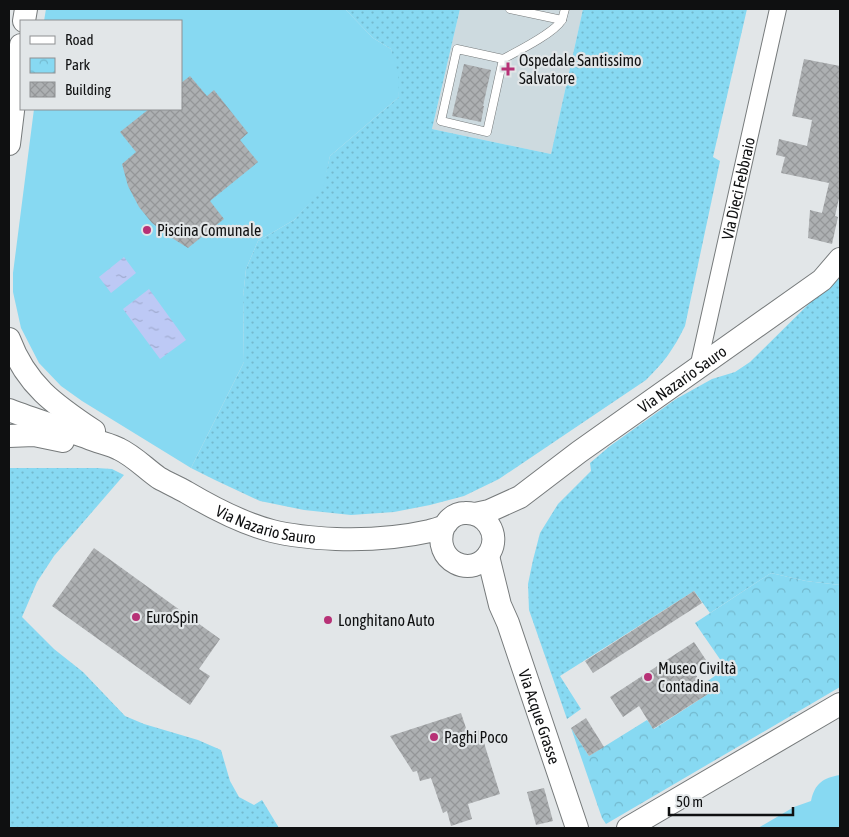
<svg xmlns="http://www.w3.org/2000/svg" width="849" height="837" font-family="'Asap Condensed',sans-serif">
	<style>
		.built { fill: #cddadf }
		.grass { fill: url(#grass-dots) }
		.park { fill: url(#park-crowns) }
		.pitch { fill: #87d9f2 }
		.water { fill: url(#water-ripples) }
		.building { fill: url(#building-cross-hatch) }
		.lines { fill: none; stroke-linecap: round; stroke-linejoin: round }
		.lane-casing { stroke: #767a7b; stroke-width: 9 }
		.street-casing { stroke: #767a7b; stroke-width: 18 }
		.secondary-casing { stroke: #767a7b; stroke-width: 24 }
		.lane { stroke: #fff; stroke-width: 8 }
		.street { stroke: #fff; stroke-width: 16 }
		.secondary { stroke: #fff; stroke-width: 22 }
		.poi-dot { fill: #b73176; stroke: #e2e6e8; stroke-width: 2 }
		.labels { text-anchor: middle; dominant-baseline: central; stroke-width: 4.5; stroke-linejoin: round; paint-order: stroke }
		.poi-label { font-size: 16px; fill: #0f1011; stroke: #e2e6e8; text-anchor: start }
		.street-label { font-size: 16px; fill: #0f1011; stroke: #e2e6e8 }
	</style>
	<defs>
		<pattern id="grass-dots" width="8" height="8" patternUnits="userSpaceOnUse" patternTransform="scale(1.25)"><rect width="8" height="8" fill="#87d9f2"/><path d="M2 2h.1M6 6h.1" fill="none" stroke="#73b9ce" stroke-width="1.8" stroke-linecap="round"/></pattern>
		<pattern id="park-crowns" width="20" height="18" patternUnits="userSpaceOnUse" patternTransform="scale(1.25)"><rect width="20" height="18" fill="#87d9f2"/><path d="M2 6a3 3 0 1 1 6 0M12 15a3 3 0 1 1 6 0" fill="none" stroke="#73b9ce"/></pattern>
		<pattern id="water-ripples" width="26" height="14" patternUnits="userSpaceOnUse" patternTransform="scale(1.25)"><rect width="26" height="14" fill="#bdc9f5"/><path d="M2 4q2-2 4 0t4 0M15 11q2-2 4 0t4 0" fill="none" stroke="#a1acd1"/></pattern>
		<pattern id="building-cross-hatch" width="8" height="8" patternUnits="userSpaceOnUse" patternTransform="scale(1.25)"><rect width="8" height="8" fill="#adb0b2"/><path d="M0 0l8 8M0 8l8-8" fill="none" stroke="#949698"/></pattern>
	</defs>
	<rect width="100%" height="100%" fill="#e2e6e8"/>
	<path class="built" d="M460,9H583L551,154L432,129Z"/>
	<g class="grass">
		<path d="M345,9H460L432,129L551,154L583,9H747L713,157L720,161L685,326C673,350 665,361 646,380L499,479L464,496L430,505L394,512L351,515L304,510L260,501L215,480L191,468L244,362L243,297L246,269L258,241L294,220L322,189L330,156L399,97L391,49L373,38Z"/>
		<path d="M840,273V585L806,581L771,573L710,613L694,591L560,676L581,709L567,719L529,610L528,584L533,560L540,533L558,504L591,471L590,463L610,446L676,399L712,379L735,372L750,362Z"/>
		<path d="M9,468H97L112,469L124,475L54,556L37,582L22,617L54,649L83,672L125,716L144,724L198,740L221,750L230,781L239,797L254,805L262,800L279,828H9Z"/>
	</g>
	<path class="park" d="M771,573L806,581L840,585V687L606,824L602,818L571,728L589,756L647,720L654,729L708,694L702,685L726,668L695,623Z"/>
	<g class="pitch">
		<path d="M46,9H345L373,38L391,49L398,73L399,97L330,156L323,189L294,220L258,241L246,269L243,297L244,362L191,468L82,401L61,386L39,363L21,328L13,292V273L34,109H181V21H44Z"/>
		<path d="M840,775V828H758L794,807L811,801C815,783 823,778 840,775Z"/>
	</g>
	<g class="water">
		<path d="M124,257L136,273L111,293L99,277Z"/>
		<path d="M149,289L186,340L160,359L123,309Z"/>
	</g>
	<g class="building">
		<path d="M804,59L840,66V194L835,216L838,217L832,244L808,238L810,210L822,213L829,183L781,173L785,157L776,155L779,139L807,146L812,120L792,116Z"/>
		<path d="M464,64L491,70L483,106H484L481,122L452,116Z"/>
		<path d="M190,76L207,96L214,90L248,133L240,140L258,162L210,201L224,219L188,248L172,238L152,223L139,207L128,186L122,164L136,152L120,132L149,109H181V83Z"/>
		<path d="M94,548L220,639L199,669L210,676L190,705L52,606Z"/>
		<path d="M694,591L702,603L593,673L585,661Z"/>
		<path d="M694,642L708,663L694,672L708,694L653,729L639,706L623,717L610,697Z"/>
		<path d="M461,713L468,734L480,730L500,794L468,804L472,819L451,826L447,811L443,813L431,778L420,781L417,771L413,772L390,736Z"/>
		<path d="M586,718L604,747L589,756L571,728Z"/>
		<path d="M544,788L553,821L536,825L527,792Z"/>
	</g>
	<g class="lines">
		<g class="lane-casing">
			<g id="lane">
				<path d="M510,9L562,20"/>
				<path d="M457,49L503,59L487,132L441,121Z"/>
				<path d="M503,59C518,51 553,34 562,20C563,17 564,12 565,9"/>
			</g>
		</g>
		<g class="street-casing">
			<g id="street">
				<path id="s1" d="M698,368L778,9"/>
			</g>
		</g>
		<g class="secondary-casing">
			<g id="secondary">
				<path d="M24,21L26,9"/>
				<path d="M9,144L21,45"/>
				<path d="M9,339C26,385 55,405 94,431"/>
				<path id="s2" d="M9,410C37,421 66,429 94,440C102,443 112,445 119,449C134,456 146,469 159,478C168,483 177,487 186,492C213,508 241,523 272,531C292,536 314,538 336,539C367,540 399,538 430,531C433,530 441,528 444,526C446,525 447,522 449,520C453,516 459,513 465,513C486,512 500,534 490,552C474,581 430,561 444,526"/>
				<path d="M9,436L34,435L63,441"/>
				<path id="s3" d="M475,514L489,511L520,497L579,452L822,280L840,259"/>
				<path id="s4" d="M488,556L500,605L508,623L577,828"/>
				<path d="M628,828L840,704"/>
			</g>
		</g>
		<use href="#lane" class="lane"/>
		<use href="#street" class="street"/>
		<use href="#secondary" class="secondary"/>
	</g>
	<g class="poi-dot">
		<path d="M505.5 61.5h5v5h5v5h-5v5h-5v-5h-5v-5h5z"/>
		<circle cx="147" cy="230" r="5"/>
		<circle cx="136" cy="617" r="5"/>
		<circle cx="328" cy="620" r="5"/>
		<circle cx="648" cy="677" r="5"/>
		<circle cx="434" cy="737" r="5"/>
	</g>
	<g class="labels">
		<g class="poi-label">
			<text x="519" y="60">Ospedale Santissimo<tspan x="519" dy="18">Salvatore</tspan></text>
			<text x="157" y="230">Piscina Comunale</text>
			<text x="146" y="617">EuroSpin</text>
			<text x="338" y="620">Longhitano Auto</text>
			<text x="658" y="668">Museo Civiltà<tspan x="658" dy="18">Contadina</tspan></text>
			<text x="444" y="737">Paghi Poco</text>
		</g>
		<g class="street-label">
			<text stroke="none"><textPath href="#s1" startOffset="184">Via Dieci Febbraio</textPath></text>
			<text stroke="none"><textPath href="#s3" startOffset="249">Via Nazario Sauro</textPath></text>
			<text stroke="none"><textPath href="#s2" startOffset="284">Via Nazario Sauro</textPath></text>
			<text stroke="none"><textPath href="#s4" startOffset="169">Via Acque Grasse</textPath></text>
		</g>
	</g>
	<rect width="849" height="837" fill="none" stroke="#0f1011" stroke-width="20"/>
	<rect x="20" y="20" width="162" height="90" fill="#e2e6e8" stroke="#8e9092"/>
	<rect x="30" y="36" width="25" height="8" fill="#ffffff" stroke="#8e9092"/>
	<text x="65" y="45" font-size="15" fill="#0f1011">Road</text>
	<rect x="30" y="58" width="25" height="15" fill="url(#park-crowns)" stroke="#8e9092"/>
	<text x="65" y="70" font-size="15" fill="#0f1011">Park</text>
	<rect x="30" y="82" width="25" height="15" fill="url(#building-cross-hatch)" stroke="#8e9092"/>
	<text x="65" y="95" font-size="15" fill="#0f1011">Building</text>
	<path d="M669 807v8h124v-8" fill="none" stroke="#0f1011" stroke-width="2.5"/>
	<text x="676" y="807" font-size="15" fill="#0f1011" stroke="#e2e6e8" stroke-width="4" paint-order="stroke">50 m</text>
</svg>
